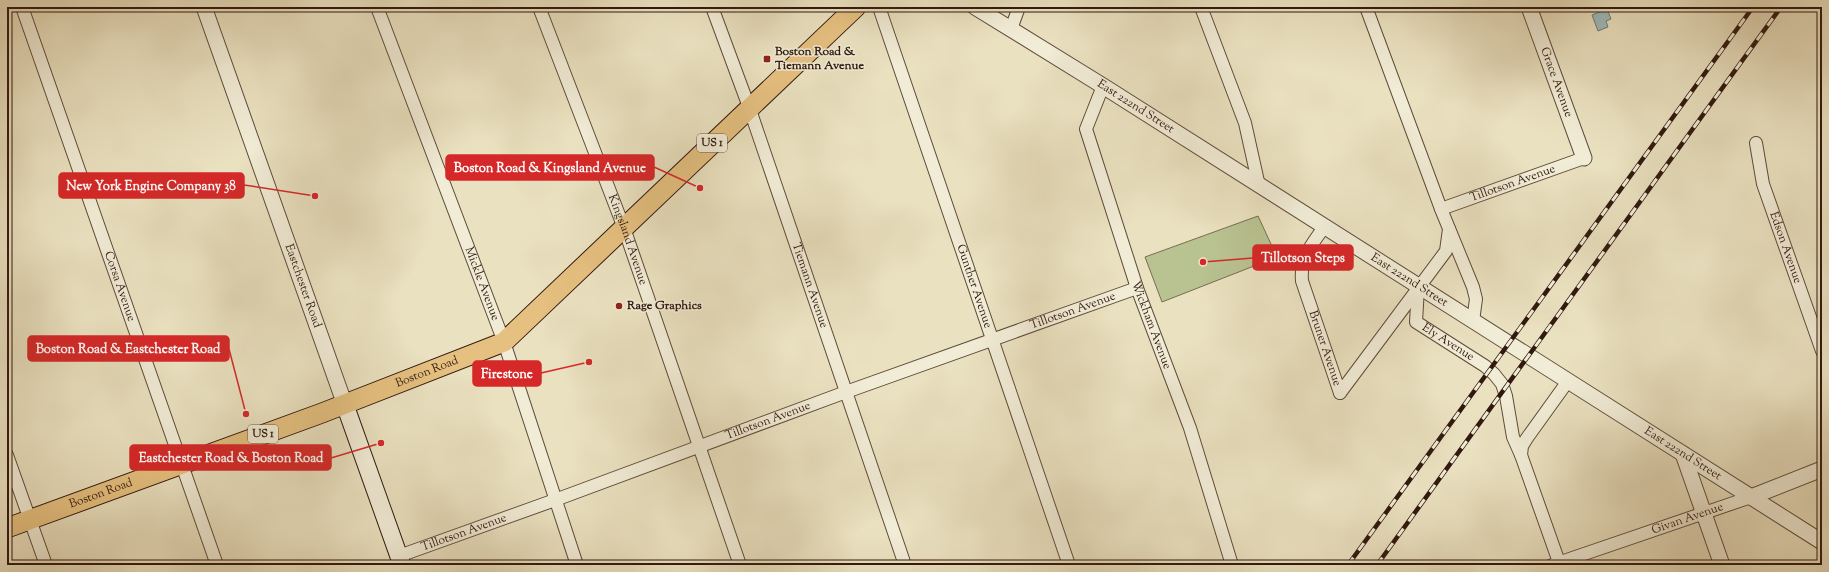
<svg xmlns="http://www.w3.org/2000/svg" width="1829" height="572" font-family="'Sorts Mill Goudy',serif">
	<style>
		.green { fill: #b9c291; stroke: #756e50 }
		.water { fill: #9dbbbd; stroke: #727a77 }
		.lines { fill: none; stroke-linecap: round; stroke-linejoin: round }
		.minor-casing { stroke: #5f4b3b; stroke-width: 14 }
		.tertiary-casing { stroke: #5f4b3b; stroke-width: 17 }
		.secondary-casing { stroke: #31190f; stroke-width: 19 }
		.primary-casing { stroke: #31190f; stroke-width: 21 }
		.minor { stroke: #f1ecd6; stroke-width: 12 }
		.tertiary { stroke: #f1ecd6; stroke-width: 15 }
		.secondary { stroke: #f1ecd6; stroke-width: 17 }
		.primary { stroke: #e5c080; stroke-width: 19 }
		.rail-casing { stroke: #31190f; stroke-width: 4.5 }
		.rail { stroke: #f1ecd6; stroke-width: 3; stroke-dasharray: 9; stroke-linecap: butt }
		.poi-dot { fill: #8f2418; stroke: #f1ecd6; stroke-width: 1.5 }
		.labels { text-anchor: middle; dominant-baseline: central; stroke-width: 3; stroke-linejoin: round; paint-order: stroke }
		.shield { fill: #f1ecd6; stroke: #6b584b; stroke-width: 1 }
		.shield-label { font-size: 11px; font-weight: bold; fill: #31190f }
		.poi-label { font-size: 12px; font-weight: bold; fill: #31190f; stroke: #f1ecd6; text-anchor: start }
		.street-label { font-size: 12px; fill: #31190f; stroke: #f1ecd6 }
		.leader { fill: none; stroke: #d62828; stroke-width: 1.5 }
		.callout-dot { fill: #d62828; stroke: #f1ecd6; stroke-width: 1.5 }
		.callout { fill: #d62828; stroke: #d62828; stroke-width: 1.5 }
		.callout-label { font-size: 13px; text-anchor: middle; font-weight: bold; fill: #fff }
	</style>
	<rect width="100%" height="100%" fill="#eae1c0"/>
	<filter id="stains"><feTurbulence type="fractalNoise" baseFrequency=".005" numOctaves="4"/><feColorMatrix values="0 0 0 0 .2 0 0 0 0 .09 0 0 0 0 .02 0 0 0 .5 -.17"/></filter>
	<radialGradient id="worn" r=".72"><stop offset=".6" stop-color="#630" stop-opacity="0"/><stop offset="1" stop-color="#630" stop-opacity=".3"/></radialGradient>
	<path class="green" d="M1258,216L1277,257L1162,302L1145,257Z"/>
	<path class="water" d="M1607,9L1611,19L1606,21L1608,27L1598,31L1592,15Z"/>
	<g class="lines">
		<g class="minor-casing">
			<g id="minor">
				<path id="s1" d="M22,7L217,565"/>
				<path id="s2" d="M377,7L504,342L577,565"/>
				<path id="s3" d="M539,7L624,228L740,565"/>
				<path id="s4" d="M712,7L749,107L905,565"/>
				<path id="s5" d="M879,7L1069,565"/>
				<path d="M1201,7L1245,123L1259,186"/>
				<path d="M1366,7L1441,209L1473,287L1476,299L1473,321"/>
				<path d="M1011,29L1019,7"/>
				<path id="s6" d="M1103,86L1086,129L1137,288L1190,428L1232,565"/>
				<path id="s7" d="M1756,143L1763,184L1822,351"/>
				<path id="s8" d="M1441,209L1584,158"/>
				<path id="s9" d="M1324,227C1311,246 1300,257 1302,281L1340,393"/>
				<path id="s10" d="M1418,287L1416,322L1485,366L1494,374L1502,384L1506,396L1513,437L1521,455L1560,565"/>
				<path d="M1340,393L1446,251L1449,229"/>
				<path d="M7,455L46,565"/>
				<path d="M1521,455L1522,446L1527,438L1568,381"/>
				<path id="s11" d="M399,556L555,500L846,392L1137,288"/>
				<path id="s12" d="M1552,565L1751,497"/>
			</g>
		</g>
		<g class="tertiary-casing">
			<g id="tertiary">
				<path id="s13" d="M204,7L345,405"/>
				<path id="s14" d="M975,7L1103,86L1822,542"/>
				<path id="s15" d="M1529,7L1584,158"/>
				<path d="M1683,454L1722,565"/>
				<path d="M1751,497L1822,469"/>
			</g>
		</g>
		<g class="secondary-casing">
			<path id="secondary" d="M345,405L402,565"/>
		</g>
		<g class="primary-casing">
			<g id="primary">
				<path id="s16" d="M7,528L322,413L504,342L856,7"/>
			</g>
		</g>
		<use href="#minor" class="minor"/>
		<use href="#tertiary" class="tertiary"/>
		<use href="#secondary" class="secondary"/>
		<use href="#primary" class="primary"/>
		<g class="rail-casing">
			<g id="rail">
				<path d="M1348,565L1753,7"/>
				<path d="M1377,565L1781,7"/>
			</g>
		</g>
		<use href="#rail" class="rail"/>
	</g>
	<g class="poi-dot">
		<rect x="763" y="55" width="8" height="8" rx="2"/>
		<circle cx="619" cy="306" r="4"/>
	</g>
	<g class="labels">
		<g class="shield">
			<rect x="697" y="134" width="30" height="18" rx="3"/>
			<rect x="248" y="425" width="30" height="18" rx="3"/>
		</g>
		<g class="shield-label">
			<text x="712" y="143">US 1</text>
			<text x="263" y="434">US 1</text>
		</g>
		<g class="poi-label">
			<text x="775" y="52">Boston Road &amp;<tspan x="775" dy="14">Tiemann Avenue</tspan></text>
			<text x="627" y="306">Rage Graphics</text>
		</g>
		<g class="street-label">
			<text stroke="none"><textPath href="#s15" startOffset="80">Grace Avenue</textPath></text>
			<text stroke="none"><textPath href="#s14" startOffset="189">East 222nd Street</textPath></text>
			<text stroke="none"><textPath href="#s8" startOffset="76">Tillotson Avenue</textPath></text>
			<text stroke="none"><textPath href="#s3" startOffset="249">Kingsland Avenue</textPath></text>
			<text stroke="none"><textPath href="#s7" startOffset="109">Edson Avenue</textPath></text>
			<text stroke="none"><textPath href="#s14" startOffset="513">East 222nd Street</textPath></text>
			<text stroke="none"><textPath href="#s2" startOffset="296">Mickle Avenue</textPath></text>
			<text stroke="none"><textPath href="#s4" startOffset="295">Tiemann Avenue</textPath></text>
			<text stroke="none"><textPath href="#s1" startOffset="296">Corsa Avenue</textPath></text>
			<text stroke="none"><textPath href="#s13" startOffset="296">Eastchester Road</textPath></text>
			<text stroke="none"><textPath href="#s5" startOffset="295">Gunther Avenue</textPath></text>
			<text stroke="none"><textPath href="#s11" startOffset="717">Tillotson Avenue</textPath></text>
			<text stroke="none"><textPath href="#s6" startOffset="253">Wickham Avenue</textPath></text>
			<text stroke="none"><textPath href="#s10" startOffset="73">Ely Avenue</textPath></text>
			<text stroke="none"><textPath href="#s9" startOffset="131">Bruner Avenue</textPath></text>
			<text stroke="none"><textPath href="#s16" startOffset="448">Boston Road</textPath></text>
			<text stroke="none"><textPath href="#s11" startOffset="393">Tillotson Avenue</textPath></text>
			<text stroke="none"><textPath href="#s14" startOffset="837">East 222nd Street</textPath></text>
			<text stroke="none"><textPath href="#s16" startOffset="100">Boston Road</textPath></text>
			<text stroke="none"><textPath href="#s12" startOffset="143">Givan Avenue</textPath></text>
			<text stroke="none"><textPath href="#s11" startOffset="69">Tillotson Avenue</textPath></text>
		</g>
	</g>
	<path class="leader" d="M700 188L654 167M315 196L244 185M1203 262L1253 258M246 414L229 349M589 362L541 373M381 443L331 458"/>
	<g class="callout-dot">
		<circle cx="700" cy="188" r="4"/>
		<circle cx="315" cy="196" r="4"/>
		<circle cx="1203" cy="262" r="4"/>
		<circle cx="246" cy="414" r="4"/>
		<circle cx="589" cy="362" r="4"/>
		<circle cx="381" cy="443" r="4"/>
	</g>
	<g class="callout">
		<rect x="446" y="155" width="208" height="25" rx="4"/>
		<rect x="59" y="173" width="185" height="25" rx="4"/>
		<rect x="1253" y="245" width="100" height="25" rx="4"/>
		<rect x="28" y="336" width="201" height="25" rx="4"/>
		<rect x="473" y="361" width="68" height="25" rx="4"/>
		<rect x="130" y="445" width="201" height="25" rx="4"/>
	</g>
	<g class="callout-label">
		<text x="550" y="172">Boston Road &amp; Kingsland Avenue</text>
		<text x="151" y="190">New York Engine Company 38</text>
		<text x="1303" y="262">Tillotson Steps</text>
		<text x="128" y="353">Boston Road &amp; Eastchester Road</text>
		<text x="507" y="378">Firestone</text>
		<text x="231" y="462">Eastchester Road &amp; Boston Road</text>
	</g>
	<rect width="1829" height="572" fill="none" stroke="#eae1c0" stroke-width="24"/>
	<rect x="8" y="8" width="1813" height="556" fill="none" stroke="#31190f" stroke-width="2"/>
	<rect x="12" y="12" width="1805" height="548" fill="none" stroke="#31190f"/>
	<rect width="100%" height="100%" filter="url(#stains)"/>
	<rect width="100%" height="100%" fill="url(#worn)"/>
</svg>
